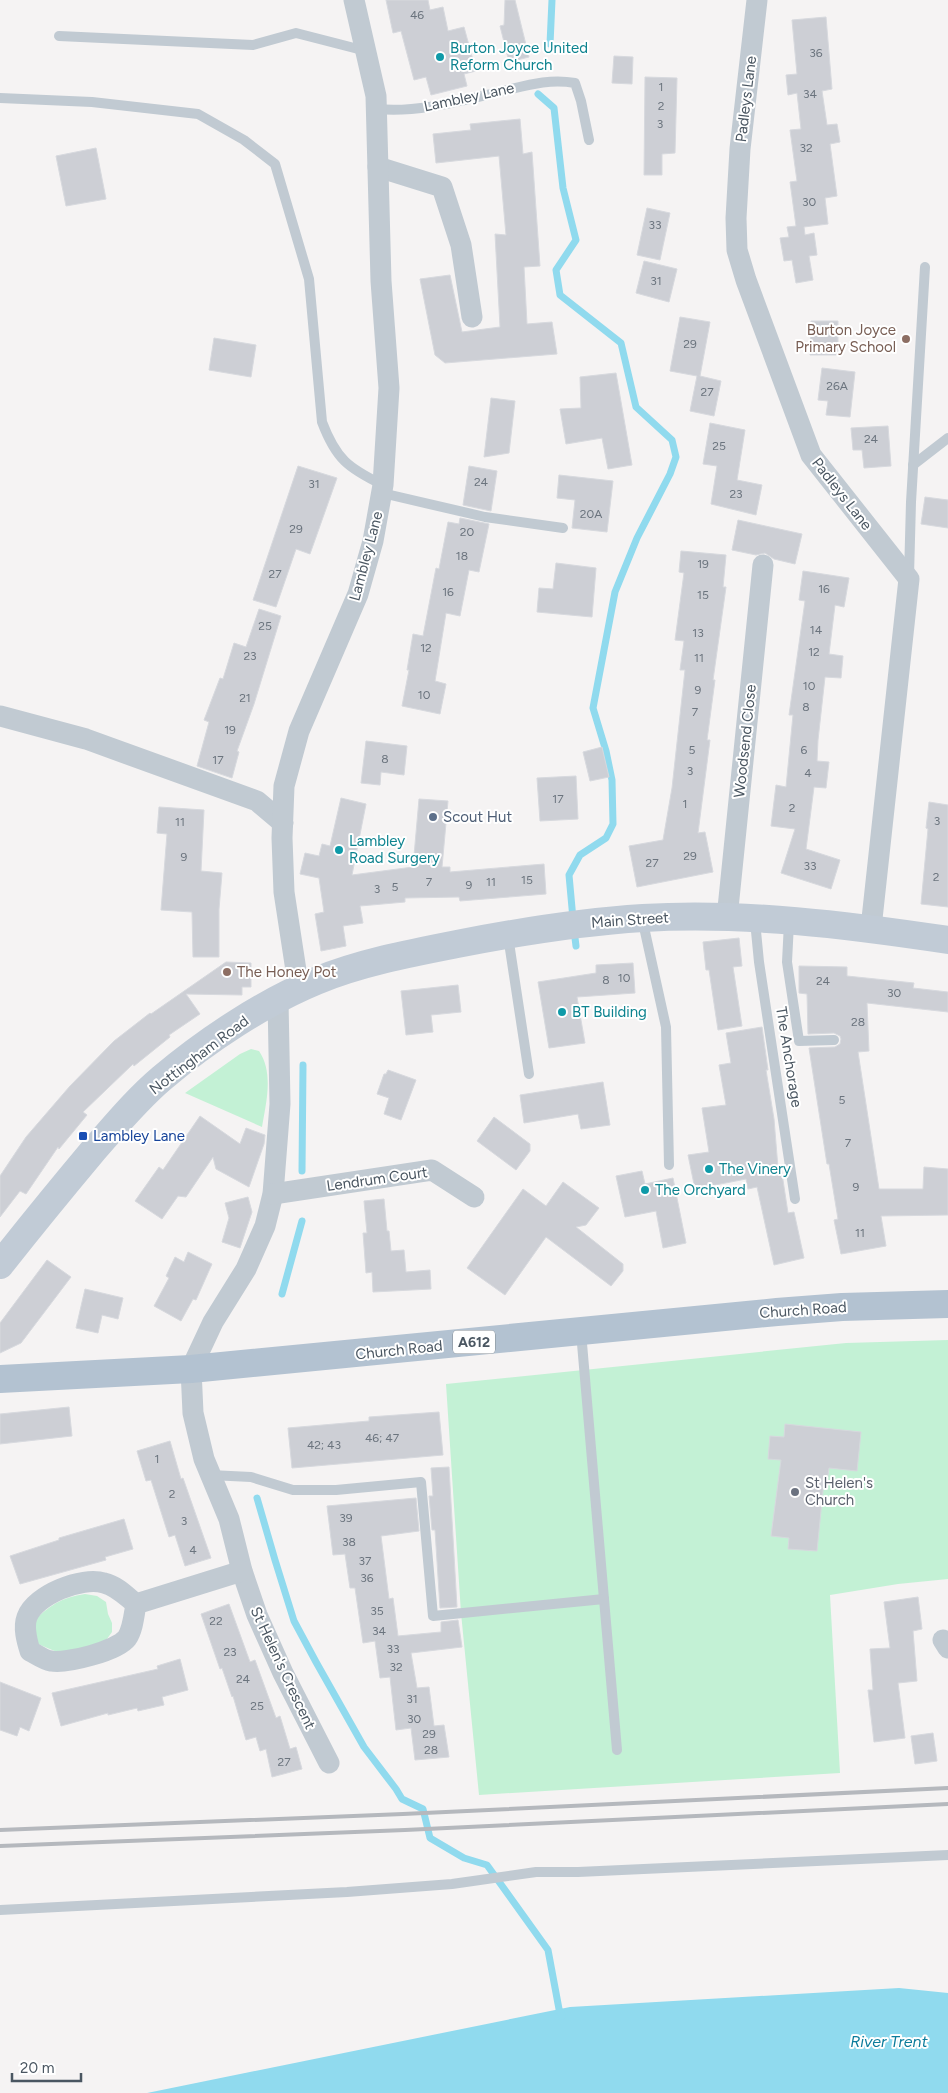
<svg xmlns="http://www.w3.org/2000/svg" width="948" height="2093" font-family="Figtree,sans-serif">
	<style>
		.green { fill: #c3f1d5 }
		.water { fill: #90daee }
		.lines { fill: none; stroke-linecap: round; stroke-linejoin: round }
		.stream { stroke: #90daee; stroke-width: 7 }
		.building { fill: #cdcfd5; stroke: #d7d9de }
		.lane { stroke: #c1cad2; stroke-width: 10 }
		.street { stroke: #c1cad2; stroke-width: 21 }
		.secondary { stroke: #c1cbd6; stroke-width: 28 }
		.primary { stroke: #b3c2d1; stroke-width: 28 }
		.rail { stroke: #b5b8bd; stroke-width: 4 }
		.culture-dot { fill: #0f9aa8; stroke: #fff; stroke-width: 2 }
		.education-dot { fill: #8d6e63; stroke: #fff; stroke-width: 2 }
		.service-dot { fill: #5c6f8a; stroke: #fff; stroke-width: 2 }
		.transit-dot { fill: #1a4fb4; stroke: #fff; stroke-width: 2 }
		.worship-dot { fill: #6b7280; stroke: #fff; stroke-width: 2 }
		.labels { text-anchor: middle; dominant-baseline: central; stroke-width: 4; stroke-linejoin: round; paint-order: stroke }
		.number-label { font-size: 12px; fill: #6b747e }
		.shield { fill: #fff; stroke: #808990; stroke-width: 1 }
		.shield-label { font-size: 14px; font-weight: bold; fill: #4a5661 }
		.culture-label { font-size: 15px; fill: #0d838f; stroke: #fff; text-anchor: start }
		.street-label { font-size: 15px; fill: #4a5661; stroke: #fff }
		.education-label { font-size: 15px; fill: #785e54; stroke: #fff; text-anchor: end }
		.service-label { font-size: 15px; fill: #4e5e75; stroke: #fff; text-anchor: start }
		.transit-label { font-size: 15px; fill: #164399; stroke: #fff; text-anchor: start }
		.worship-label { font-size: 15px; fill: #5b616d; stroke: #fff; text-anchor: start }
		.water-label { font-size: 16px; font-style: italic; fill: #0c7c9b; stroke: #fff }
	</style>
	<rect width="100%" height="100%" fill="#f5f3f3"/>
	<g class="green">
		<path d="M251,1049L259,1051C274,1073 266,1103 262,1127L185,1093L240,1054Z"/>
		<path d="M948,1340V1579L898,1584L830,1595L840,1773L479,1795L461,1613L446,1384L846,1343Z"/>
		<path d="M85,1594L97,1596L106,1602L108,1614L112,1623V1632L104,1643L64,1655L38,1644L32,1623C48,1606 62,1597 85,1594Z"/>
	</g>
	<path class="water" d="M899,1988L948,1993V2093H147L570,2007Z"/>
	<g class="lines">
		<g class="stream">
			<path d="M550,44L552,0"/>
			<path d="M538,94L554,108L563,188L576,240L556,270L560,295L621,343L636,407L672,440L676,457L670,474L637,538L615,592L593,708L606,751L612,780L613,824L606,838L580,855L569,875L573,919"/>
			<path d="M574,930L576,946"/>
			<path d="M302,1171L303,1065"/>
			<path d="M282,1294L302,1221"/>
			<path d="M257,1498L275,1560L294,1621L316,1662L364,1747L396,1789L402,1799L423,1809L430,1838L464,1858L487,1865L548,1950L559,2009L562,2016"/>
		</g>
	</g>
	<g class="building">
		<path d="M386,0H428L430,10L443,7L448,31L464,27L476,71L464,74L467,86L431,95L426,77L414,80L401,31L393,33Z"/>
		<path d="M505,0H515L529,57L509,62L500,26L504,25Z"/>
		<path d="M826,17L832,89L822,91L827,125L837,124L840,142L830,144L837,196L825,198L828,224L804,227L805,235L814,233L817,255L809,256L813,280L796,283L792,260L784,261L780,238L789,237L787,227L796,226L790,182L797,181L790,130L801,129L797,93L788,95L786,75L797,74L792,20Z"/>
		<path d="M614,56L633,57L632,84L612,83Z"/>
		<path d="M645,77L677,78L675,153L662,154V175H644Z"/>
		<path d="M520,119L523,154L532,152L540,266L524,267L527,324L552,322L557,354L445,363L435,355L420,279L450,275L462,332L500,327L495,234L506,235L499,156L436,163L433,134L471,130L470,124Z"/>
		<path d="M96,148L106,199L66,206L56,156Z"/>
		<path d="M647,208L670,213L660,260L637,255Z"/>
		<path d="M644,261L677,269L669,302L636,293Z"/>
		<path d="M680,317L710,322L700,376L721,381L714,416L690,411L697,376L670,371Z"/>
		<path d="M811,321H838V355H810Z"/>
		<path d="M214,338L256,345L251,377L209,370Z"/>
		<path d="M822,368L855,372L850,417L826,415L828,401L818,400Z"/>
		<path d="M616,373L632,465L608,469L602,438L566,444L560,409L581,408L580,377Z"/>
		<path d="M491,398L515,401L509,453L484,457Z"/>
		<path d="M710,423L745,430L737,480L762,485L756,515L711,504L717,466L703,464Z"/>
		<path d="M888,426L891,466L864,468L862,450H853L851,428Z"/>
		<path d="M298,466L337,478L310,554L296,549L276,607L253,600Z"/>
		<path d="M469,466L497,471L491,511L463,505Z"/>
		<path d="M559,475L613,481L607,532L572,528L575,500L557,498Z"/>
		<path d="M925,497L948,500V528L921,524Z"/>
		<path d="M460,518L489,524L479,572L469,570L460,616L446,613L435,681L446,684L440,714L402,706L409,670H407L413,634L423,636L436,568L439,569L448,522L459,524Z"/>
		<path d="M738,520L802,534L795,564L774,559L765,553L756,555L732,550Z"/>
		<path d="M681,551L726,555L723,587H726L713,680H715L707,740H710L698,833L705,832L713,872L637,887L629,846L663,840L672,788L685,670H680L684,641L675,640L684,573L679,572Z"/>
		<path d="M556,563L596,568L592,617L537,612L539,588L553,589Z"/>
		<path d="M803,571L849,578L844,607L835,605L829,654L843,656L841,678L825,677L818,740L817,761L829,762L826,788L814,787L806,849L840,860L831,889L781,873L795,829L771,826L776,785L786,787L793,715H789L805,601L799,600Z"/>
		<path d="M259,609L281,616L254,704L237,751L239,752L232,778L197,766L209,722L204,720L220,678L223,679L234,643L246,647Z"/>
		<path d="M366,741L407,746L404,775L381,772L380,785L361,783Z"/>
		<path d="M602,747L609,777L590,781L583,752Z"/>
		<path d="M576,776L578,819L540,821L537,778Z"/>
		<path d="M341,798L366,804L352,875L413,867L419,799L448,801L442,867H450V872L544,864L546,894L460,901L459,897L405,898V902L360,906L363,923L343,926L346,946L321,951L315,914L324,912L319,878L300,874L305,853L319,856L322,844L330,846Z"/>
		<path d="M929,802L948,805V907L921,904L928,829L926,828Z"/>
		<path d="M159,807L204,810L201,871L222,873L219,909V957H193L192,912L161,910L167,834L157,833Z"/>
		<path d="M739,938L742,966L733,967L742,1026L718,1030L709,970H706L703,942Z"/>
		<path d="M226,962L251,963V987H242V995L186,994L200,1014L169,1035L170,1037L134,1066L133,1064L83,1112L87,1115L59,1149L58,1147L26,1194L20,1191L0,1217V1176L26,1137L70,1086L114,1041L150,1013L151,1014Z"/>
		<path d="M633,963L635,993L577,997L585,1043L549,1048L538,982L596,973V965Z"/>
		<path d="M799,966L847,967V976L914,983L913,988L948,992V1012L867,1003L869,1051L858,1052L879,1189H923L924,1167L948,1169V1215L881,1216L886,1246L841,1254L834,1220L838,1219L829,1164H827L809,1048L835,1047L840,1044L841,1039L840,1036L834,1033L808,1034L807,994L799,993Z"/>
		<path d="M458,985L461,1012L431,1015L433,1032L406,1035L401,991Z"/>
		<path d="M762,1027L768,1070H766L774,1119L778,1168L781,1167L788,1213L794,1212L804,1258L774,1265L757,1187L748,1189L746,1179L695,1189L688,1155L709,1152L702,1108L726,1105L719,1065L731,1063L726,1033Z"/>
		<path d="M388,1070L416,1080L401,1120L384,1114L389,1098L377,1094L384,1074H386Z"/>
		<path d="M603,1082L610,1125L581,1129L578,1114L524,1123L520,1095Z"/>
		<path d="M200,1116L240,1144L246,1128L265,1135L264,1144L249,1187L216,1169L213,1157L186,1197L178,1196L162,1219L135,1201L159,1167L163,1170Z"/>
		<path d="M494,1117L530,1144V1151L516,1170L477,1141Z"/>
		<path d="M642,1171L645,1184L673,1178L686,1243L663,1248L656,1211L625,1217L616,1176Z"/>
		<path d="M563,1182L599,1208L586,1225L576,1227L623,1264V1271L611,1286L546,1237L505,1295L467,1268L523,1189L546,1206Z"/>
		<path d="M248,1197L252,1212L240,1248L222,1242L229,1218L225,1203Z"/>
		<path d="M384,1199L387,1231H389L391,1251L404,1250L406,1272L430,1270L431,1289L373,1292L372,1272L366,1273L363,1233H367L364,1201Z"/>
		<path d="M188,1252L212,1264L196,1300L193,1299L181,1321L154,1306L169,1278L166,1276L175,1257L184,1262Z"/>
		<path d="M47,1260L71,1277L21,1343L0,1353V1323Z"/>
		<path d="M85,1289L123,1298L118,1319L102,1315L98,1333L76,1328Z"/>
		<path d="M69,1407L72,1436L0,1444V1414Z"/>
		<path d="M439,1412L443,1455L292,1468L288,1428L369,1421V1417Z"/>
		<path d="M785,1424L861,1432L857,1471L829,1468L827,1482L824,1481L817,1551L788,1549L789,1538L771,1536L781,1460L768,1459L770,1436L784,1437Z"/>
		<path d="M170,1441L181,1479L183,1478L211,1558L185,1566L175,1535L169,1537L151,1480L146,1481L137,1451Z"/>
		<path d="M449,1467L457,1607L440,1608L435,1530H432L429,1496H433L431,1468Z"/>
		<path d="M416,1498L419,1531L381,1536L389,1599L393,1598L398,1636L441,1632V1622L458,1620L462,1647L411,1653L417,1688L429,1687L434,1726L444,1725L449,1757L415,1760L411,1728L396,1730L390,1677L380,1678L375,1641L363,1643L355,1588H350L345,1554L333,1555L327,1506Z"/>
		<path d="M124,1519L133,1549L105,1557L106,1560L20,1584L10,1556L59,1540V1538Z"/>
		<path d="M918,1597L922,1629L913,1631L917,1681L898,1683L905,1738L874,1742L868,1690H873L870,1649L890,1648L884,1602Z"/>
		<path d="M229,1604L250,1662L255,1660L276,1718L280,1716L290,1749L296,1747L302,1769L272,1777L266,1749L260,1751L256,1737L246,1740L233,1696L232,1697L222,1668L220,1669L201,1614Z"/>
		<path d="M180,1659L188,1690L162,1697L164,1705L138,1711L137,1708L108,1715V1713L61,1726L52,1693L158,1669L157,1666Z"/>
		<path d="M0,1682L41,1698L29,1731L20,1727L17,1736L0,1730Z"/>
		<path d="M933,1733L937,1761L915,1764L911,1736Z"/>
	</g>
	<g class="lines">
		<g class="lane">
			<path d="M59,36L253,45L296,33L366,51"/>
			<path d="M0,98L92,102L198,114L244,140L275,164L309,279L322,422C336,459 348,468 383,485"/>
			<path d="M377,109C417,113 460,101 499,92C525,86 548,78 575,83L581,101L589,140"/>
			<path d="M913,465L948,438"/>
			<path d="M382,493L485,517L563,528"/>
			<path d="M909,576L911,502L925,267"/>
			<path d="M642,918L666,1027L669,1165"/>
			<path d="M755,921L759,962L795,1199"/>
			<path d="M789,923L787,962L799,1041L834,1040"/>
			<path d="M508,936L529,1074"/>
			<path d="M581,1332L617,1750"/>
			<path d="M210,1475L251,1477L293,1490H336L421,1482L433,1616L604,1599"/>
			<path d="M0,1910L347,1892L452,1884L536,1872H578L948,1855"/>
		</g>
		<g class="street">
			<path d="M757,0L740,149L736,218L737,250L746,280L811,455L909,579L871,928"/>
			<path d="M378,167L442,187L461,245L472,317"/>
			<path d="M0,716L86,739L257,801L283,823"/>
			<path d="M727,918L763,565"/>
			<path d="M299,990L284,892L282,838L284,786L299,731L358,594L373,541L383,485L389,388L381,281L376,96L354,0"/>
			<path d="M278,1000L280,1104L273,1194L265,1226L246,1269L213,1322L191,1369L193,1413L204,1459L229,1519L242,1571L257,1615L283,1673L329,1763"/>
			<path d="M273,1194L432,1170L474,1197"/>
			<path d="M136,1604C126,1596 117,1586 104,1583C82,1576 35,1595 27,1617C23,1628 27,1641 30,1651C36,1654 44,1660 51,1661C66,1664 117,1651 127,1638C133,1629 134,1615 136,1604L242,1571"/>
			<path d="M943,1640L948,1648"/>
		</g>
		<path class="secondary" d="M0,1265C30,1227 61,1189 92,1152C114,1127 136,1100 162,1078C207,1040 263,1003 316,981C359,963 411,953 457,944C518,932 580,922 643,918C745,912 848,925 948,940"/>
		<path class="primary" d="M0,1379L191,1369L777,1312L842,1307L948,1304"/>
		<g class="rail">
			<path d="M0,1830L403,1814L948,1788"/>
			<path d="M0,1846L405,1830L948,1804"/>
		</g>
	</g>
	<g class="culture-dot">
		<circle cx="440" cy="57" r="5"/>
		<circle cx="339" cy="850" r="5"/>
		<circle cx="562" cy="1012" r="5"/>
		<circle cx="709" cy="1169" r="5"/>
		<circle cx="645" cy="1190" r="5"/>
	</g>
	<g class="education-dot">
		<circle cx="906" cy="339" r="5"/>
		<circle cx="227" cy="972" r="5"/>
	</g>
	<circle class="service-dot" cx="433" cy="817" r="5"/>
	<rect class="transit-dot" x="78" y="1131" width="10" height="10" rx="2.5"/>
	<circle class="worship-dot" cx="795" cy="1492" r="5"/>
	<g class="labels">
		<g class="number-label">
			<text x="417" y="15">46</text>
			<text x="816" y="53">36</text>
			<text x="661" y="87">1</text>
			<text x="810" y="94">34</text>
			<text x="661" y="106">2</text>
			<text x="660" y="124">3</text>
			<text x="806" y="148">32</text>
			<text x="809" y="202">30</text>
			<text x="655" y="225">33</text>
			<text x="656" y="281">31</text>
			<text x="690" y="344">29</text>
			<text x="837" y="386">26A</text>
			<text x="707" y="392">27</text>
			<text x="871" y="439">24</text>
			<text x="719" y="446">25</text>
			<text x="481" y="482">24</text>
			<text x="314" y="484">31</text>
			<text x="736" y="494">23</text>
			<text x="591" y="514">20A</text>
			<text x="296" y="529">29</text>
			<text x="467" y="532">20</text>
			<text x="462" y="556">18</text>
			<text x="703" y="564">19</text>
			<text x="275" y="574">27</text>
			<text x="824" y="589">16</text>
			<text x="448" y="592">16</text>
			<text x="703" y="595">15</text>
			<text x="265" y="626">25</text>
			<text x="816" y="630">14</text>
			<text x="698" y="633">13</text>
			<text x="426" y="648">12</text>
			<text x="814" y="652">12</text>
			<text x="250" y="656">23</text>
			<text x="699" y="658">11</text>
			<text x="809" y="686">10</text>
			<text x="698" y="690">9</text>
			<text x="424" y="695">10</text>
			<text x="245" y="698">21</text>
			<text x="806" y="707">8</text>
			<text x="695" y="712">7</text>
			<text x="230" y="730">19</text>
			<text x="692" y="750">5</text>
			<text x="804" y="750">6</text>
			<text x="385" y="759">8</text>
			<text x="218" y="760">17</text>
			<text x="690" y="771">3</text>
			<text x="808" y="773">4</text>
			<text x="558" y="799">17</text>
			<text x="685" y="804">1</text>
			<text x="792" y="808">2</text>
			<text x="937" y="821">3</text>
			<text x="180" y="822">11</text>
			<text x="690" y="856">29</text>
			<text x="184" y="857">9</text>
			<text x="652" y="863">27</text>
			<text x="810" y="866">33</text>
			<text x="936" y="877">2</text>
			<text x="527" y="880">15</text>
			<text x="429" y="882">7</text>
			<text x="491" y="882">11</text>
			<text x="469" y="885">9</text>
			<text x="395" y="887">5</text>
			<text x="377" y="889">3</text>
			<text x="624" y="978">10</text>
			<text x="606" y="980">8</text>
			<text x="823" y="981">24</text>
			<text x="894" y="993">30</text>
			<text x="858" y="1022">28</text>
			<text x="842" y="1100">5</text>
			<text x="848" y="1143">7</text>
			<text x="856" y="1187">9</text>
			<text x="860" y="1233">11</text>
			<text x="382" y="1438">46; 47</text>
			<text x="324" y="1445">42; 43</text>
			<text x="157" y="1459">1</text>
			<text x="172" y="1494">2</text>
			<text x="346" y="1518">39</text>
			<text x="184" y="1521">3</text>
			<text x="349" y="1542">38</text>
			<text x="193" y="1550">4</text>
			<text x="365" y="1561">37</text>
			<text x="367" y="1578">36</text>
			<text x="377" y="1611">35</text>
			<text x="216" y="1621">22</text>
			<text x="379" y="1631">34</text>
			<text x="393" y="1649">33</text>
			<text x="230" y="1652">23</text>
			<text x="396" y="1667">32</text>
			<text x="243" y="1679">24</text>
			<text x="412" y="1699">31</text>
			<text x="257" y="1706">25</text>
			<text x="414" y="1719">30</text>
			<text x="429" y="1734">29</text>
			<text x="431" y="1750">28</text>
			<text x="284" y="1762">27</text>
		</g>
		<rect class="shield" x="453" y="1330.5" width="42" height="23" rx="4"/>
		<g class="shield-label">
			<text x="474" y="1342">A612</text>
		</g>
		<g class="culture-label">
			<text x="450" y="48">Burton Joyce United<tspan x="450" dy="17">Reform Church</tspan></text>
			<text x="349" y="841">Lambley<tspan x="349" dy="17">Road Surgery</tspan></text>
			<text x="572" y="1012">BT Building</text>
			<text x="719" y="1169">The Vinery</text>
			<text x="655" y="1190">The Orchyard</text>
		</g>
		<g class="street-label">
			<text transform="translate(469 97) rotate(-12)">Lambley Lane</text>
			<text transform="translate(746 99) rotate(-83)">Padleys Lane</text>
			<text transform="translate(842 494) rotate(52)">Padleys Lane</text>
			<text transform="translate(366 556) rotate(-75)">Lambley Lane</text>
			<text transform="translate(745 741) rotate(-84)">Woodsend Close</text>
			<text transform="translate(630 920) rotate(-4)">Main Street</text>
			<text transform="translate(199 1055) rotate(-37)">Nottingham Road</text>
			<text transform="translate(789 1057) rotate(81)">The Anchorage</text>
			<text transform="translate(377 1179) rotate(-8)">Lendrum Court</text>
			<text transform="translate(803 1310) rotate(-4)">Church Road</text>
			<text transform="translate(399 1350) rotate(-6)">Church Road</text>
			<text transform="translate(283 1668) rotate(65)">St Helen's Crescent</text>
		</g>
		<g class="education-label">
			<text x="896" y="330">Burton Joyce<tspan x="896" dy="17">Primary School</tspan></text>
			<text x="237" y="972" text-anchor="start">The Honey Pot</text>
		</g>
		<g class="service-label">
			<text x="443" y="817">Scout Hut</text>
		</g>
		<g class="transit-label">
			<text x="93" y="1136">Lambley Lane</text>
		</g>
		<g class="worship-label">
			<text x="805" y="1483">St Helen's<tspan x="805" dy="17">Church</tspan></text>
		</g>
		<g class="water-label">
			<text x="889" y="2041">River Trent</text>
		</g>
	</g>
	<path d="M12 2073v8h69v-8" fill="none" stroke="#4a5661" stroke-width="2.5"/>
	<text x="20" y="2073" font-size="15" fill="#4a5661" stroke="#ffffff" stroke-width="4" paint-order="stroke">20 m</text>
</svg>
